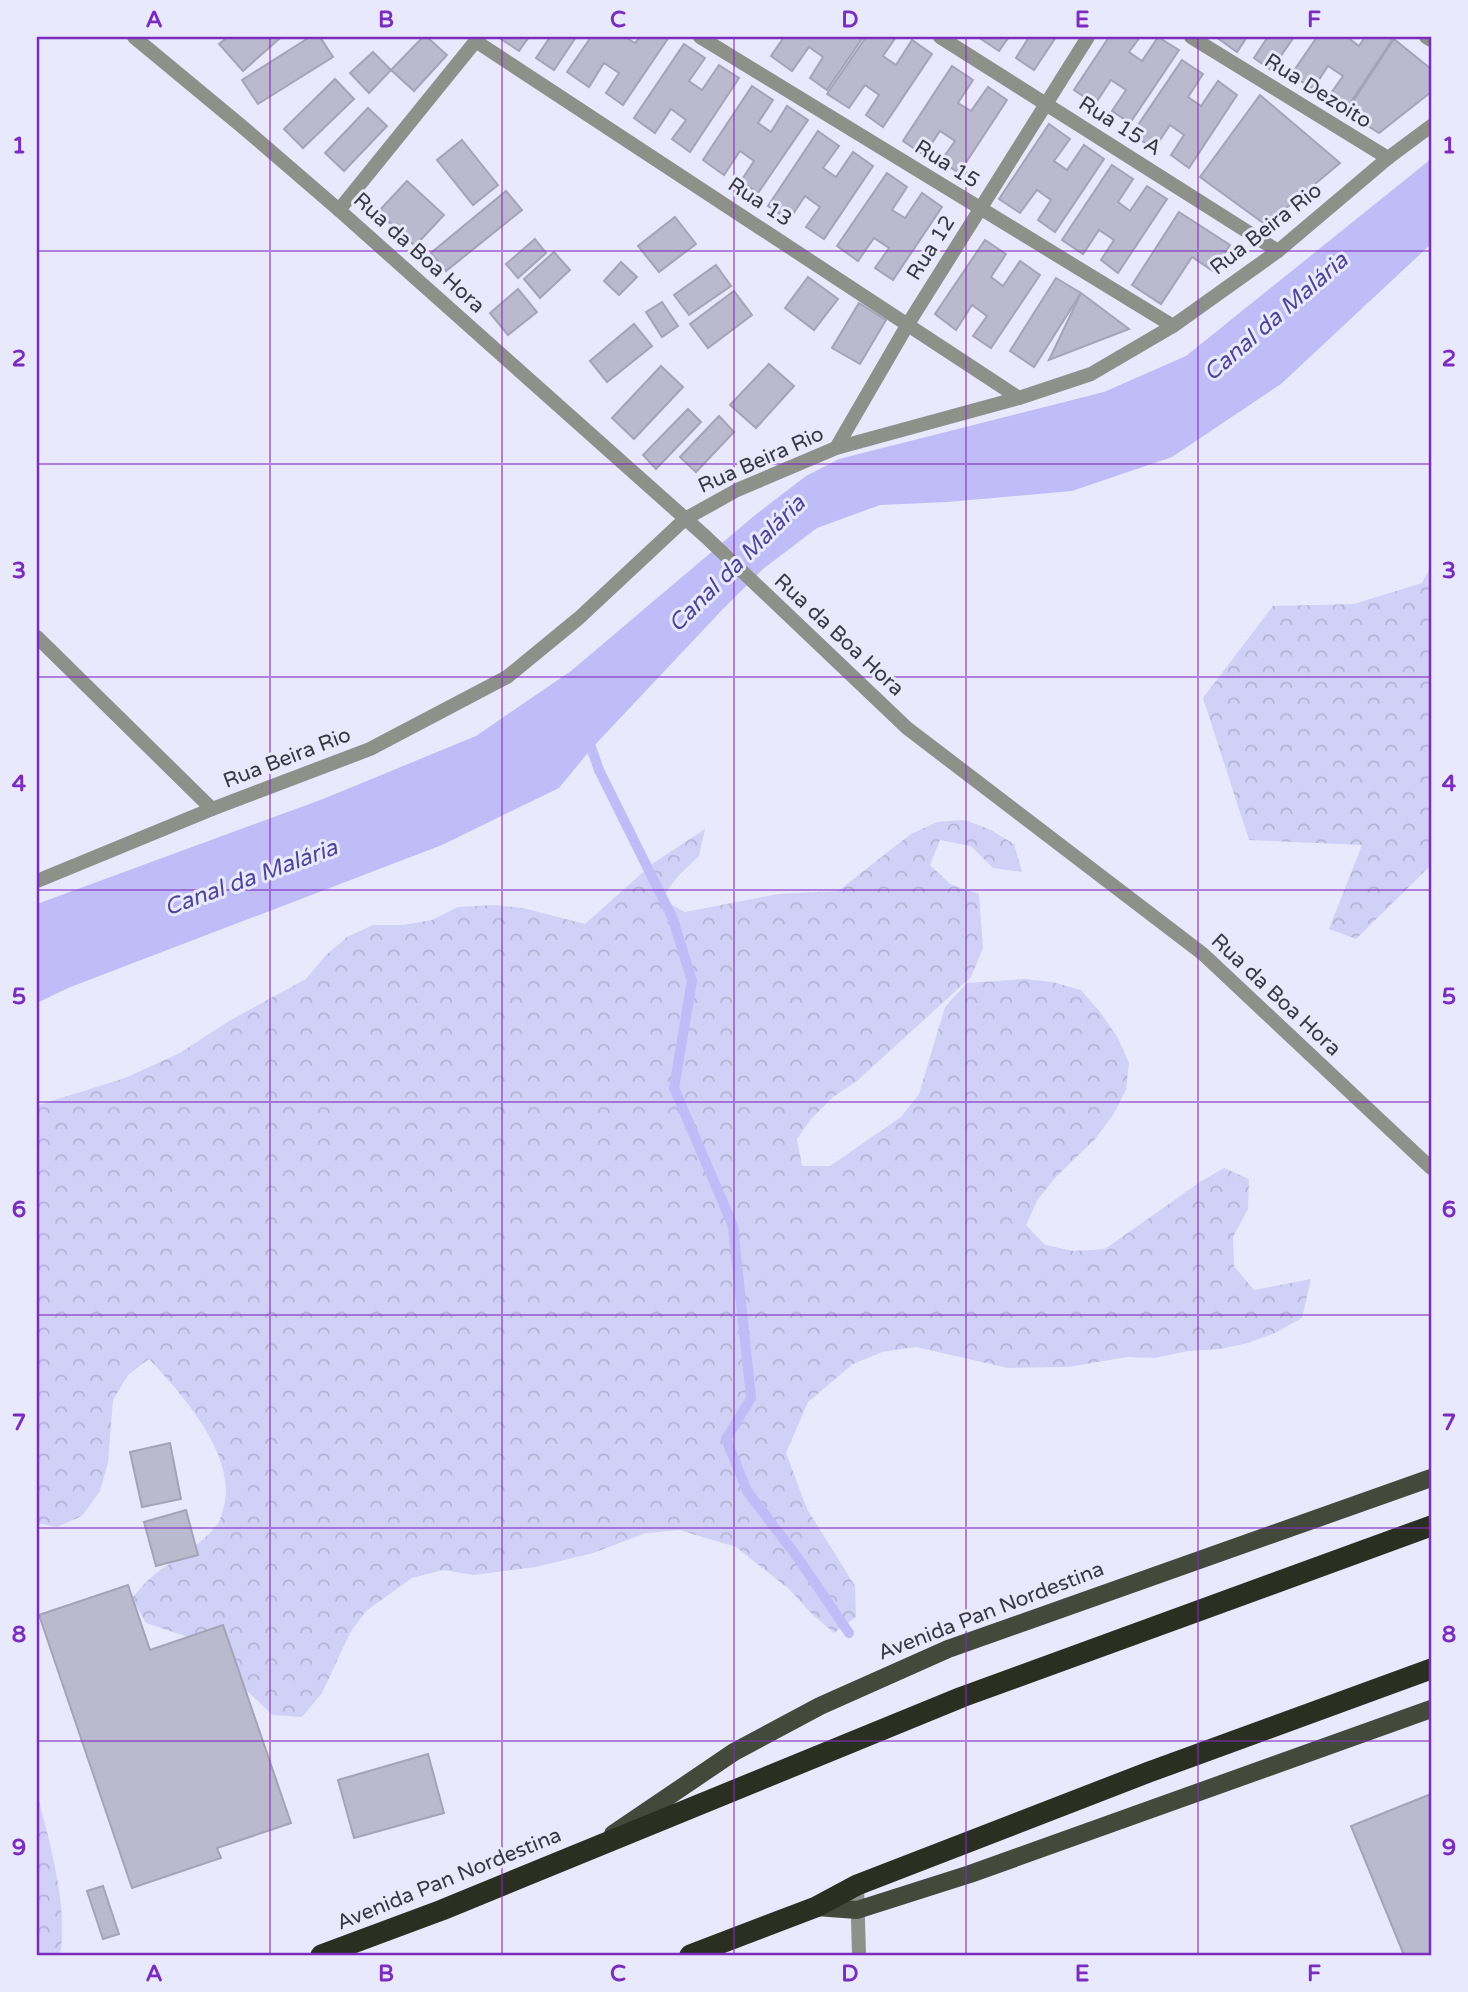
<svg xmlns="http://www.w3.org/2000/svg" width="1468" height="1992" font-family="'Varela Round',sans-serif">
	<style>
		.forest { fill: url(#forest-crowns) }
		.water { fill: #bfbcf7 }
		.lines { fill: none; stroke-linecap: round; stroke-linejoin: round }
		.stream { stroke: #bfbcf7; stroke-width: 10 }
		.building { fill: #babacf; stroke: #a4a3b8; stroke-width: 2 }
		.street { stroke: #8d9189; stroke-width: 14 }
		.primary { stroke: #43493b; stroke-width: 18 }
		.highway { stroke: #2a3021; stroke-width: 21 }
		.grid { fill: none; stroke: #7b2cbf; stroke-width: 2; stroke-opacity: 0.55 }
		.labels { text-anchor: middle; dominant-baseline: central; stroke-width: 6; stroke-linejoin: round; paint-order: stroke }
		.street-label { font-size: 21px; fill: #383841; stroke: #e9e9fe }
		.water-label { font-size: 23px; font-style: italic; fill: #504499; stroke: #e9e9fe }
		.neatline { fill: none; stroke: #7b2cbf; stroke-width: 2.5 }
		.grid-label { font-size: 23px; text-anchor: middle; font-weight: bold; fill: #7b2cbf }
	</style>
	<defs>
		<pattern id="forest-crowns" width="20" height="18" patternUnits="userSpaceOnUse" patternTransform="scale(1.75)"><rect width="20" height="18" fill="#d1d0f7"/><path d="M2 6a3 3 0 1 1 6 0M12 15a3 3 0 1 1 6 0" fill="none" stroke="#b4b3d5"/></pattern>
	</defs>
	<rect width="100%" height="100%" fill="#e9e9fe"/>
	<g class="forest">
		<path d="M1431,566V865L1356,939L1329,929L1362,845L1249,840L1203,698L1273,606L1354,604L1422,583Z"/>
		<path d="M965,820L991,830L1014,844L1022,872L993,868L971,846L940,840L930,865L950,884L979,894L983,948L971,977L857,1081L833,1097L812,1118L797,1139L802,1166H830L901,1117L919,1094L945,1007L967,983L1025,979L1052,982L1081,990L1100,1012L1118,1038L1129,1063L1126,1090L1113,1115L1095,1139L1055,1178L1038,1199L1026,1225L1045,1245L1074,1251L1105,1249L1200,1182L1224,1168L1249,1179L1248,1209L1233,1237L1234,1266L1254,1290L1311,1279L1302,1318L1275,1333L1248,1343L1220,1349L1188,1351L1155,1358L1127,1357L1068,1367L1008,1368L916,1347L882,1352L853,1364L808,1402L786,1453L807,1509L855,1586L856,1617L834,1633L812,1614L789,1589L736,1547L679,1530L646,1533L593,1553L536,1567L474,1575L443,1570L412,1578L366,1611L350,1633L322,1693L302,1717L273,1715L222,1668L200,1641L146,1623L132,1598C139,1590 146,1581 154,1575C175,1559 200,1546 217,1525C221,1520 222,1512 224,1506C237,1455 181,1393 149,1359L128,1375L113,1400L108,1462L100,1491L82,1516L57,1527L37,1523V1107L39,1105L125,1078L180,1053L229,1021L306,979L325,956L347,937L373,925H403L432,920L458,907L493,905L523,908L585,924L652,864L705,829L699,856L678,876L661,899L685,912L778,894L838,891L911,834L937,822Z"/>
		<path d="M37,1794C49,1839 69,1909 60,1955H37Z"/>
	</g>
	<path class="water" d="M1431,159V244L1281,384L1172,457L1072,491L948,502L880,505L817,528L763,569L723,609L591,749L559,788L442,845L68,988L37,1003V904L323,799L476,736L571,671L754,516L806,476L839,459L1104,392L1186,356Z"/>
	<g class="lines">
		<path class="stream" d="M587,736L599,770L673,919L692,981L674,1088L733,1226L751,1398L726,1439L747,1491L798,1558L849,1633"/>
	</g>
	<g class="building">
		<path d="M228,37H280V38L243,71L219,44Z"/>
		<path d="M310,37H320L333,57L258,104L242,80Z"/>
		<path d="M423,37H427L447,55L414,91L391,70Z"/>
		<path d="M498,37H529L519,51Z"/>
		<path d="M550,37H576L554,70L536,58Z"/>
		<path d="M591,37H625L635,43L640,37H669L623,105L606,93L619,73L604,63L589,87L567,72Z"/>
		<path d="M784,37H863L827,90L810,78L823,57L809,47L792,71L771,56Z"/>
		<path d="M866,37H896L883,56L896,65L912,40L932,54L883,127L866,115L879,95L865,85L849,108L827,94Z"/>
		<path d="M978,37H1009L999,51Z"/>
		<path d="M1029,37H1056L1034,70L1016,58Z"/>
		<path d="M1109,37H1140L1129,52L1142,61L1158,37L1179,50L1130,123L1112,111L1126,90L1111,80L1095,104L1074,90Z"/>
		<path d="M1216,37H1247L1237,52Z"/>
		<path d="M1265,37H1294L1271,70L1254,58L1267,38Z"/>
		<path d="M1317,37H1347L1359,46L1365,37H1394L1347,108L1329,96L1343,76L1328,66L1313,89L1291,75Z"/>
		<path d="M1394,39L1431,69V92L1379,133L1346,112Z"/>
		<path d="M684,44L705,58L689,81L702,90L719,65L739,78L690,152L672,139L686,120L671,109L655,133L634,118Z"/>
		<path d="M373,52L391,70L369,93L350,73Z"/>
		<path d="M1182,60L1203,74L1188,97L1201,106L1218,81L1237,95L1189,168L1171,155L1184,135L1170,125L1154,149L1132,134Z"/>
		<path d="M952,66L973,80L958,103L971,111L988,87L1007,100L959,173L941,161L955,141L940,131L924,155L903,141Z"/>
		<path d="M335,79L354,99L303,148L284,129Z"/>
		<path d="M752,86L773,100L758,123L771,132L787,106L808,120L758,193L741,181L754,161L740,151L724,175L703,160Z"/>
		<path d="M1260,95L1340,163L1266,225L1200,177Z"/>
		<path d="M368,108L387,126L344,171L325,153Z"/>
		<path d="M1049,124L1070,139L1054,161L1067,170L1084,145L1104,159L1055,232L1038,220L1051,200L1037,190L1020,213L999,199Z"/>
		<path d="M818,131L839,146L823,168L836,177L853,152L873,166L824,239L806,227L820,207L805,196L789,220L768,206Z"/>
		<path d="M462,140L498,185L473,205L437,160Z"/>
		<path d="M1112,165L1133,179L1118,202L1130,211L1147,186L1167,199L1118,273L1101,260L1114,240L1099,230L1083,254L1062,240Z"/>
		<path d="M887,173L907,187L892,210L905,218L922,193L942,207L893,280L875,268L889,248L874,238L858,261L837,246Z"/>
		<path d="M407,181L444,215L415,246L378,212Z"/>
		<path d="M506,191L522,210L446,271L431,253Z"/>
		<path d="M1179,212L1230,245L1213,271L1192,257L1161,304L1132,285Z"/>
		<path d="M675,217L696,244L659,272L638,246Z"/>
		<path d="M535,239L546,253L518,278L506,264Z"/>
		<path d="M985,240L1006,254L991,277L1003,286L1020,261L1040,275L991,348L973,336L987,316L972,305L956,330L935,314Z"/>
		<path d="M554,252L570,270L540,298L524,279Z"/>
		<path d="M621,262L637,277L619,295L604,281Z"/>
		<path d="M716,265L731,286L689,315L674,295Z"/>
		<path d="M808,277L838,299L814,330L785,308Z"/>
		<path d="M1056,278L1081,293L1034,367L1010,351Z"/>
		<path d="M518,289L537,312L508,335L490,313Z"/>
		<path d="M734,291L752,315L708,348L690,324Z"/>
		<path d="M1081,293L1129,329L1049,360Z"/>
		<path d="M662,302L678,326L662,337L646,312Z"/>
		<path d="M859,303L886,320L860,364L832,348Z"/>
		<path d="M634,324L652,346L607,382L590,361Z"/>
		<path d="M769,364L794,386L756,428L730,405Z"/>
		<path d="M661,366L683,387L634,439L612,418Z"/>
		<path d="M688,409L701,422L656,469L643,455Z"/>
		<path d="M719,416L734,432L696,472L680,457Z"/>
		<path d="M170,1443L181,1499L142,1507L130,1452Z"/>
		<path d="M186,1510L198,1555L156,1566L144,1522Z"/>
		<path d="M128,1585L150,1650L223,1625L291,1823L217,1848L221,1858L132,1888L39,1615Z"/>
		<path d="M428,1754L444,1813L354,1838L338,1780Z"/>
		<path d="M1431,1794V1955H1404L1351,1826Z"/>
		<path d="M103,1886L119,1934L103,1939L87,1891Z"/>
	</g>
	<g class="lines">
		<g class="street">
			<path d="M134,37L245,129L339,210L706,537L907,728L1203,954L1431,1168"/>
			<path d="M700,37L1173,326"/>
			<path d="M940,37L1278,251"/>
			<path d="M1191,37L1388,158"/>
			<path d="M1426,37L1431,40"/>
			<path d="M477,42L1019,398"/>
			<path d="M339,210L479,37"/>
			<path d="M836,448L908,324L1088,37"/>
			<path d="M37,637L212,809"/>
			<path d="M37,881L212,809L370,749L507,677L579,618L685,519L737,490L836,448L1019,398L1091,374L1173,326L1278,251L1388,158L1431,126"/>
			<path d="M857,1885L859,1955"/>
		</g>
		<g class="primary">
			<path d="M613,1834L734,1752L820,1706L948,1649L1431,1478"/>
			<path d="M816,1907L857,1910L970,1874L1431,1709"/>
		</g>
		<g class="highway">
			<path d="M321,1955L442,1910L962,1697L1431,1526"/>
			<path d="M690,1955L816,1907L857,1885L1149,1772L1431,1669"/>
		</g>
	</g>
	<path class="grid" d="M270,37V1955M502,37V1955M734,37V1955M966,37V1955M1198,37V1955M37,251H1431M37,464H1431M37,677H1431M37,890H1431M37,1102H1431M37,1315H1431M37,1528H1431M37,1741H1431"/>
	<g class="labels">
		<g class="street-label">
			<text transform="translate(1318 91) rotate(32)">Rua Dezoito</text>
			<text transform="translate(1120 126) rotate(32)">Rua 15 A</text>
			<text transform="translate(947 164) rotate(32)">Rua 15</text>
			<text transform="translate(760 202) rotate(33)">Rua 13</text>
			<text transform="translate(1266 229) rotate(-38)">Rua Beira Rio</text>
			<text transform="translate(931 248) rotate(-58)">Rua 12</text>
			<text transform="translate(419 253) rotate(42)">Rua da Boa Hora</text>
			<text transform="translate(761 460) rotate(-24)">Rua Beira Rio</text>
			<text transform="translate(839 635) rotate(43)">Rua da Boa Hora</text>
			<text transform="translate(287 758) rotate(-21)">Rua Beira Rio</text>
			<text transform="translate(1276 995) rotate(43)">Rua da Boa Hora</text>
			<text transform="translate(991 1611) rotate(-21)">Avenida Pan Nordestina</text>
			<text transform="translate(449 1879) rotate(-22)">Avenida Pan Nordestina</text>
		</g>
		<g class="water-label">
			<text transform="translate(1276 317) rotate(-41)">Canal da Malária</text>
			<text transform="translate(737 564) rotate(-45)">Canal da Malária</text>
			<text transform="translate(251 878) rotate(-20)">Canal da Malária</text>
		</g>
	</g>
	<rect width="1468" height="1992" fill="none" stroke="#e9e9fe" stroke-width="77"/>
	<rect x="38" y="38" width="1392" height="1916" class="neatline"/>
	<g class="grid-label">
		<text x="154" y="27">A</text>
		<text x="386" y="27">B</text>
		<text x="618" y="27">C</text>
		<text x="850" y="27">D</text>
		<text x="1082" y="27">E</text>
		<text x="1314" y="27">F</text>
		<text x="19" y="153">1</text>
		<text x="1449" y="153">1</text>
		<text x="19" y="366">2</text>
		<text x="1449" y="366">2</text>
		<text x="19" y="578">3</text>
		<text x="1449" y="578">3</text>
		<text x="19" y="791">4</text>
		<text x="1449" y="791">4</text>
		<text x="19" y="1004">5</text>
		<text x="1449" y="1004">5</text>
		<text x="19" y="1217">6</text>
		<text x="1449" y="1217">6</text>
		<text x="19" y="1430">7</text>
		<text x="1449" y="1430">7</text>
		<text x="19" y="1642">8</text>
		<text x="1449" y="1642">8</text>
		<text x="19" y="1855">9</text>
		<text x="1449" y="1855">9</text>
		<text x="154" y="1981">A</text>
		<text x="386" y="1981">B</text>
		<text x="618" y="1981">C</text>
		<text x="850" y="1981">D</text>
		<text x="1082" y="1981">E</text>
		<text x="1314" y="1981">F</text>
	</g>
</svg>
